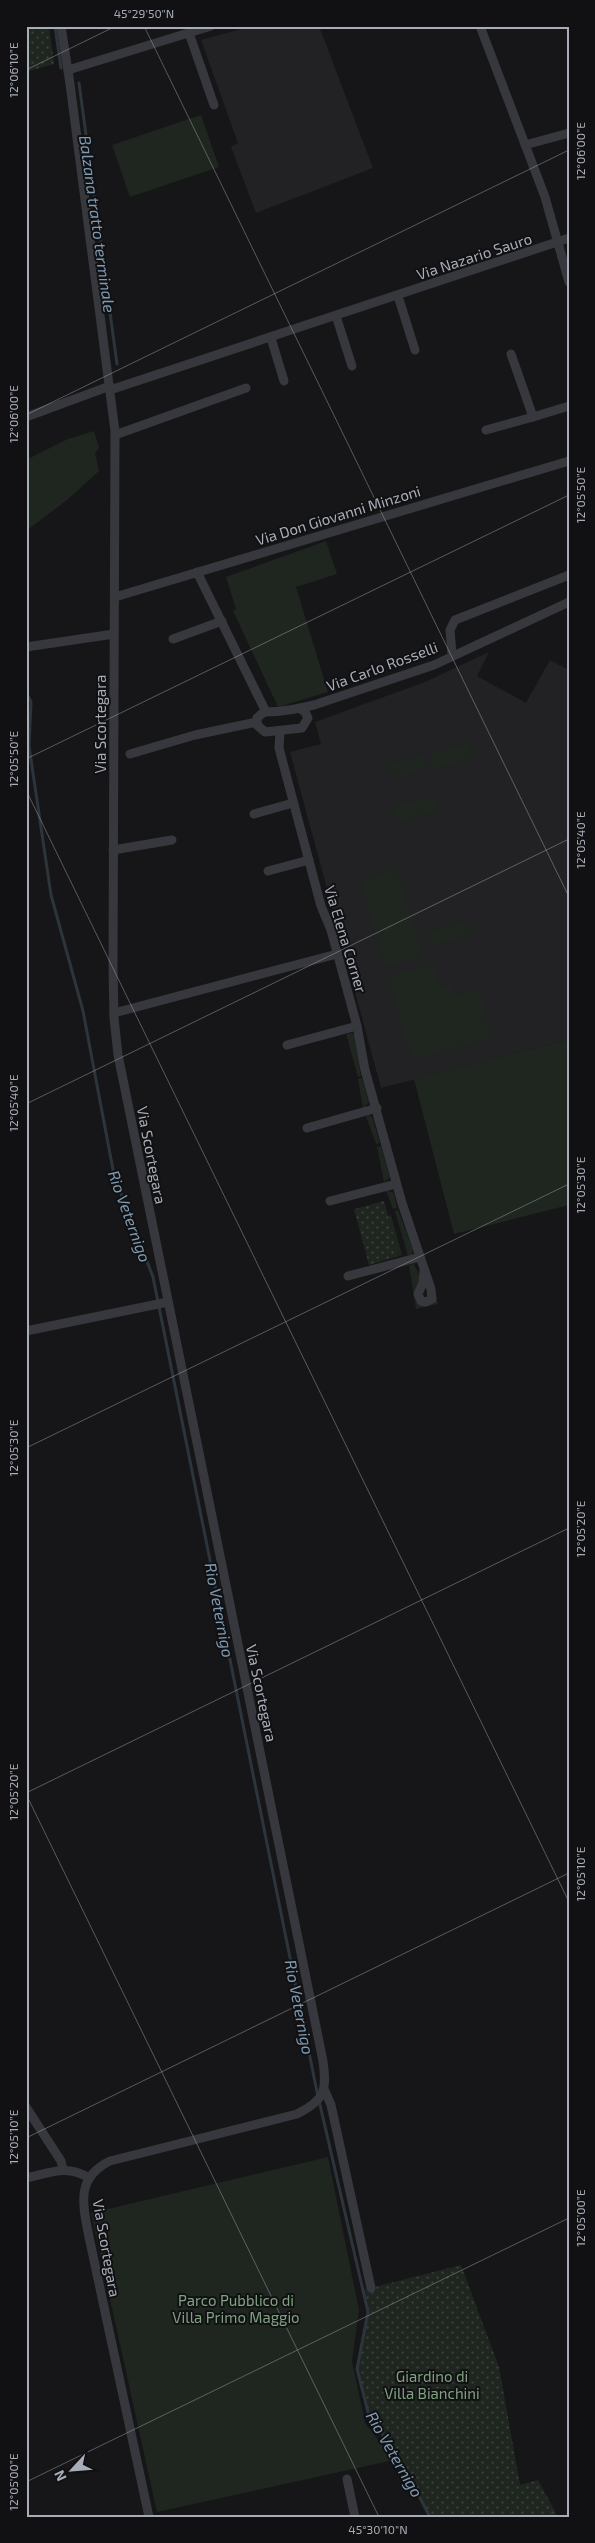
<svg xmlns="http://www.w3.org/2000/svg" width="595" height="2543" font-family="'Exo 2',sans-serif">
	<style>
		.built { fill: #222225 }
		.green { fill: #1e261f }
		.garden { fill: url(#garden-dots) }
		.lines { fill: none; stroke-linecap: round; stroke-linejoin: round }
		.stream { stroke: #2c353c; stroke-width: 3 }
		.minor { stroke: #37383d; stroke-width: 9 }
		.ticks { fill: none; stroke: #a8adb8; stroke-width: 1; stroke-opacity: 0.45 }
		.labels { text-anchor: middle; dominant-baseline: central; stroke-width: 4; stroke-linejoin: round; paint-order: stroke }
		.street-label { font-size: 15px; fill: #a8adb8; stroke: #111113 }
		.park-label { font-size: 15px; fill: #7fa381; stroke: #111113 }
		.water-label { font-size: 16px; font-style: italic; fill: #7f9bb3; stroke: #111113 }
		.neatline { fill: none; stroke: #a8adb8; stroke-width: 2 }
		.ticks-label { font-size: 12px; text-anchor: middle; fill: #a8adb8 }
	</style>
	<defs>
		<pattern id="garden-dots" width="8" height="8" patternUnits="userSpaceOnUse" patternTransform="scale(1.25)"><rect width="8" height="8" fill="#1e261f"/><path d="M2 2h.1M6 6h.1" fill="none" stroke="#3c433d" stroke-width="1.8" stroke-linecap="round"/></pattern>
	</defs>
	<rect width="100%" height="100%" fill="#161618"/>
	<g class="built">
		<path d="M252,26H319L373,168L256,213L231,147L238,143L201,40Z"/>
		<path d="M489,652L477,676L526,703L550,660L569,670V1040L381,1088L290,752L321,744L315,722L425,682Z"/>
	</g>
	<g class="green">
		<path d="M201,115L219,167L130,197L112,145Z"/>
		<path d="M94,431L99,448L95,453L99,471L67,500L26,531V460L68,439Z"/>
		<path d="M326,541L337,574L296,587L328,692L278,707L233,611L236,609L226,577Z"/>
		<path d="M469,743L473,757L433,769L428,755Z"/>
		<path d="M423,755L427,768L399,777L382,767Z"/>
		<path d="M434,796L437,810L396,822L392,808Z"/>
		<path d="M397,869L423,956L385,967L361,881Z"/>
		<path d="M469,921L473,934L432,946L428,932Z"/>
		<path d="M433,964L439,988L452,985L455,996L479,990L492,1038L412,1060L388,977Z"/>
		<path d="M352,1033C362,1041 358,1064 361,1076L358,1077L346,1034Z"/>
		<path d="M569,1040V1205L454,1234L414,1079Z"/>
		<path d="M362,1078L369,1102L363,1108L358,1079Z"/>
		<path d="M370,1115L373,1119L380,1143L376,1144L366,1116Z"/>
		<path d="M381,1146L390,1178L384,1182L377,1147Z"/>
		<path d="M386,1190L394,1193L397,1208L393,1209Z"/>
		<path d="M398,1210L413,1250L412,1254L408,1256L395,1211Z"/>
		<path d="M391,1215L402,1255L399,1256L388,1216Z"/>
		<path d="M414,1264L421,1279C416,1290 409,1303 425,1306L433,1282L438,1304L416,1309L409,1265Z"/>
		<path d="M328,2157L359,2310L352,2361L365,2423L394,2460L157,2512L91,2213Z"/>
	</g>
	<g class="garden">
		<path d="M26,26H49L54,64L26,72Z"/>
		<path d="M384,1201L399,1256L369,1265L354,1209Z"/>
		<path d="M461,2265L499,2367L520,2485L538,2480L558,2517H430L399,2458L369,2416L357,2369L368,2312L363,2290Z"/>
	</g>
	<g class="lines">
		<g class="stream">
			<path d="M55,26L61,68"/>
			<path d="M79,83L117,364"/>
			<path d="M26,692L31,702L29,746L51,895L83,1011L114,1175L153,1277L317,2092L368,2312L357,2369L369,2416L399,2458L430,2517"/>
		</g>
		<g class="minor">
			<path d="M61,26L70,84L115,431L113,967L114,1018L118,1055L323,2061C327,2091 325,2100 297,2114L110,2161C75,2178 83,2205 89,2237L149,2517"/>
			<path d="M480,26L545,197L569,282"/>
			<path d="M189,33L214,105"/>
			<path d="M68,70L211,26"/>
			<path d="M525,145L569,133"/>
			<path d="M398,296L415,350"/>
			<path d="M336,316L352,366"/>
			<path d="M271,338L284,381"/>
			<path d="M110,390L569,238"/>
			<path d="M26,417L110,386"/>
			<path d="M533,417L569,406"/>
			<path d="M486,430L533,417L511,354"/>
			<path d="M115,435L246,388"/>
			<path d="M197,572L266,712"/>
			<path d="M115,597L569,461"/>
			<path d="M173,639L222,621"/>
			<path d="M26,647L114,634"/>
			<path d="M452,654L450,630L455,620L569,575"/>
			<path d="M299,708L305,712L308,718L302,728L265,732L257,725V718L264,712C282,712 296,709 314,705L434,665L569,602"/>
			<path d="M280,731L279,748L321,906L331,930L357,1026L365,1070L402,1203L431,1289L432,1299L426,1302L421,1301L418,1294L423,1283L424,1271"/>
			<path d="M130,754L195,735L257,722"/>
			<path d="M254,814L293,803"/>
			<path d="M113,850L172,840"/>
			<path d="M268,871L309,860"/>
			<path d="M114,1013L337,954"/>
			<path d="M287,1045L357,1026"/>
			<path d="M307,1128L377,1108"/>
			<path d="M330,1201L396,1184"/>
			<path d="M348,1276L420,1257"/>
			<path d="M26,1331L168,1302"/>
			<path d="M325,2091L331,2105L371,2288"/>
			<path d="M26,2107L61,2161L63,2169"/>
			<path d="M26,2178C50,2173 67,2164 89,2178"/>
			<path d="M347,2479L355,2517"/>
		</g>
	</g>
	<path class="ticks" d="M144,26L569,897M26,70L116,26M26,415L569,150M26,759L569,495M26,790L569,1902M26,1104L569,839M26,1448L569,1184M26,1793L569,1528M26,1794L379,2517M26,2138L569,1873M26,2482L569,2218"/>
	<g class="labels">
		<g class="street-label">
			<text transform="translate(474 256) rotate(-18)">Via Nazario Sauro</text>
			<text transform="translate(338 515) rotate(-17)">Via Don Giovanni Minzoni</text>
			<text transform="translate(382 666) rotate(-20)">Via Carlo Rosselli</text>
			<text transform="translate(100 724) rotate(-90)">Via Scortegara</text>
			<text transform="translate(346 939) rotate(73)">Via Elena Corner</text>
			<text transform="translate(152 1155) rotate(79)">Via Scortegara</text>
			<text transform="translate(262 1693) rotate(78)">Via Scortegara</text>
			<text transform="translate(107 2248) rotate(80)">Via Scortegara</text>
		</g>
		<g class="park-label">
			<text x="236" y="2300">Parco Pubblico di<tspan x="236" dy="17">Villa Primo Maggio</tspan></text>
			<text x="432" y="2376">Giardino di<tspan x="432" dy="17">Villa Bianchini</tspan></text>
		</g>
		<g class="water-label">
			<text transform="translate(98 224) rotate(82)">Balzana tratto terminale</text>
			<text transform="translate(130 1216) rotate(70)">Rio Veternigo</text>
			<text transform="translate(220 1610) rotate(79)">Rio Veternigo</text>
			<text transform="translate(300 2007) rotate(79)">Rio Veternigo</text>
			<text transform="translate(395 2454) rotate(60)">Rio Veternigo</text>
		</g>
	</g>
	<rect width="595" height="2543" fill="none" stroke="#111113" stroke-width="55"/>
	<g transform="translate(72 2470) rotate(244)" stroke="#111113" stroke-width="4" paint-order="stroke">
	<path d="M0-4L9 19L0 12L-9 19Z" fill="#a8adb8"/>
	<text y="-8" font-size="14" font-weight="bold" text-anchor="middle" fill="#a8adb8">N</text>
	</g>
	<rect x="28" y="28" width="540" height="2488" class="neatline"/>
	<g class="ticks-label">
		<text x="144" y="18">45°29'50"N</text>
		<text transform="translate(14 70) rotate(-90)" y="4">12°06'10"E</text>
		<text transform="translate(581 151) rotate(-90)" y="4">12°06'00"E</text>
		<text transform="translate(14 414) rotate(-90)" y="4">12°06'00"E</text>
		<text transform="translate(581 495) rotate(-90)" y="4">12°05'50"E</text>
		<text transform="translate(14 759) rotate(-90)" y="4">12°05'50"E</text>
		<text transform="translate(581 840) rotate(-90)" y="4">12°05'40"E</text>
		<text transform="translate(14 1103) rotate(-90)" y="4">12°05'40"E</text>
		<text transform="translate(581 1185) rotate(-90)" y="4">12°05'30"E</text>
		<text transform="translate(14 1448) rotate(-90)" y="4">12°05'30"E</text>
		<text transform="translate(581 1529) rotate(-90)" y="4">12°05'20"E</text>
		<text transform="translate(14 1792) rotate(-90)" y="4">12°05'20"E</text>
		<text transform="translate(581 1874) rotate(-90)" y="4">12°05'10"E</text>
		<text transform="translate(14 2137) rotate(-90)" y="4">12°05'10"E</text>
		<text transform="translate(581 2218) rotate(-90)" y="4">12°05'00"E</text>
		<text transform="translate(14 2482) rotate(-90)" y="4">12°05'00"E</text>
		<text x="378" y="2534">45°30'10"N</text>
	</g>
</svg>
